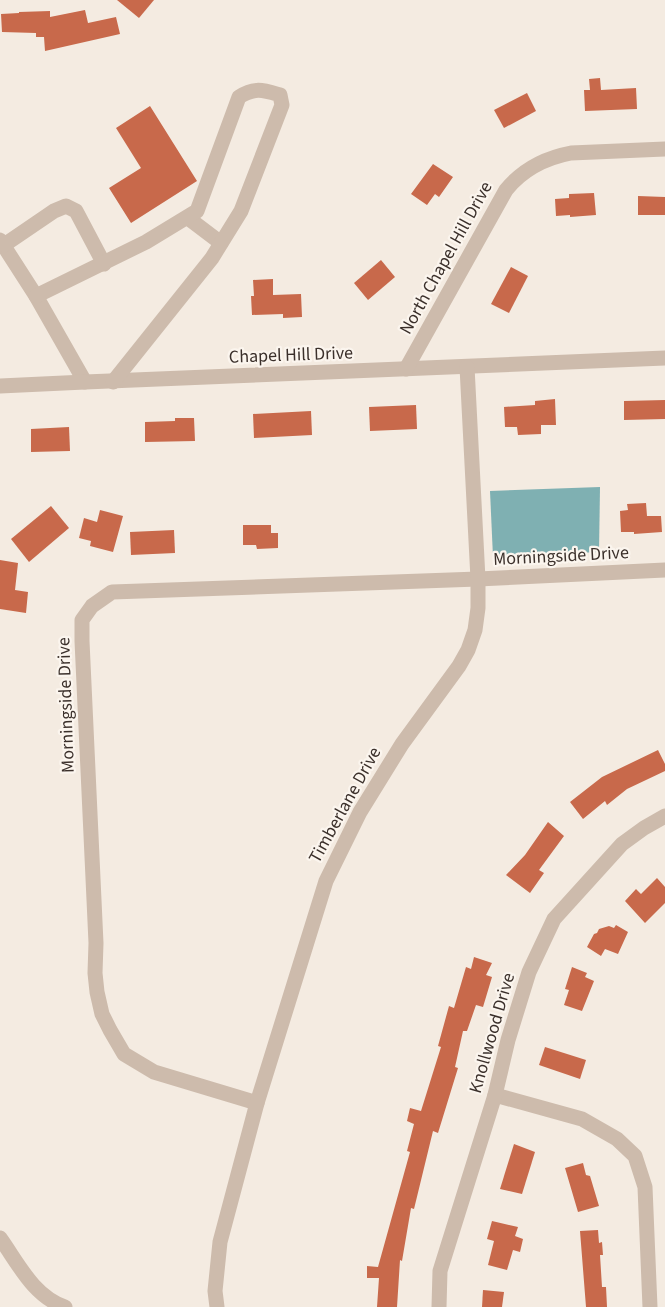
<svg xmlns="http://www.w3.org/2000/svg" width="665" height="1307" font-family="'Source Sans 3',sans-serif">
	<style>
		.water { fill: #7fb0b2 }
		.building { fill: #c8694b }
		.lines { fill: none; stroke-linecap: round; stroke-linejoin: round }
		.minor { stroke: #cdbbac; stroke-width: 15 }
		.labels { text-anchor: middle; dominant-baseline: central; stroke-width: 4.5; stroke-linejoin: round; paint-order: stroke }
		.street-label { font-size: 18px; fill: #3b302b; stroke: #fbf5ee }
	</style>
	<rect width="100%" height="100%" fill="#f4ebe1"/>
	<path class="water" d="M600,487L599,552L493,557L490,491Z"/>
	<g class="building">
		<path d="M117,0H154L139,18Z"/>
		<path d="M85,10L88,23L116,17L120,34L45,51L44,37H36V33L2,32L1,14L19,13V12L50,11V17Z"/>
		<path d="M600,78L601,90L636,88L637,109L585,111L584,90H590L589,79Z"/>
		<path d="M527,93L536,111L504,128L494,110Z"/>
		<path d="M150,106L197,181L131,223L109,188L141,168L116,128Z"/>
		<path d="M433,164L453,177L439,197L435,194L427,205L411,194Z"/>
		<path d="M594,193L596,215L570,217V215L556,216L555,199L569,198V194Z"/>
		<path d="M638,196L665,197V215H638Z"/>
		<path d="M381,260L395,277L368,300L354,283Z"/>
		<path d="M511,267L528,276L509,313L491,304Z"/>
		<path d="M273,279V295L301,294L302,317L283,318V314L252,315L251,296H254L253,280Z"/>
		<path d="M555,399L556,425H541V434L518,435L517,427H505L504,407L535,405V401Z"/>
		<path d="M665,400V419L624,420V401Z"/>
		<path d="M416,405L417,429L370,431L369,407Z"/>
		<path d="M311,411L312,435L254,438L253,414Z"/>
		<path d="M175,418H194L195,441L145,442V422L175,421Z"/>
		<path d="M69,427L70,451L31,452V429Z"/>
		<path d="M646,503L647,516H661L662,532L634,534V532H621L620,511L628,510L627,504Z"/>
		<path d="M51,506L69,528L29,562L11,539Z"/>
		<path d="M100,510L123,516L113,552L90,546L91,541L79,538L84,518L97,522Z"/>
		<path d="M243,525H271V533H278V548L257,549L256,545H243Z"/>
		<path d="M174,530L175,553L131,555L130,532Z"/>
		<path d="M0,560L18,563L15,590L28,592L26,613L0,609Z"/>
		<path d="M658,750L665,764V771L627,789L607,805L605,801L583,819L570,802L602,777Z"/>
		<path d="M548,822L564,836L539,870L544,873L530,893L506,875L525,855Z"/>
		<path d="M657,878L665,887V903L645,923L625,901L636,889L641,894Z"/>
		<path d="M616,925L628,932L618,954L605,949L601,956L587,947L594,934L597,933L599,929L609,926L614,928Z"/>
		<path d="M474,957L492,963L486,975L492,977L483,1007L476,1005L467,1031H463L455,1067L458,1068L438,1133L433,1131L414,1209L411,1208L402,1261L400,1260L397,1307H377L379,1278H367V1266L378,1267L410,1152L407,1151L414,1124L407,1121L410,1108L421,1111L441,1047L438,1046L449,1006L454,1008L466,967L471,969Z"/>
		<path d="M572,967L587,973L585,977L594,981L582,1011L564,1005L569,990L565,989Z"/>
		<path d="M545,1047L586,1060L580,1079L539,1065Z"/>
		<path d="M514,1144L535,1152L522,1194L500,1189Z"/>
		<path d="M583,1163L586,1175L590,1176L599,1206L578,1212L565,1168Z"/>
		<path d="M492,1221L518,1227L515,1236L523,1239L520,1252L513,1250L507,1270L488,1265L494,1241L487,1239Z"/>
		<path d="M598,1230L599,1243L602,1242L603,1255H600L602,1287H606L607,1307H586L580,1231Z"/>
		<path d="M483,1290L504,1292L502,1307H482Z"/>
	</g>
	<g class="lines">
		<g class="minor">
			<path d="M188,218L221,243"/>
			<path d="M0,240L36,296L85,382L665,358"/>
			<path d="M4,245L54,211L66,206L76,211L104,264"/>
			<path d="M36,296L146,242L197,211L239,97C255,87 263,90 280,95L282,105L241,211L212,258L113,382"/>
			<path d="M406,369L506,190C523,169 545,158 571,153L665,149"/>
			<path d="M0,386L85,382"/>
			<path d="M495,1095L582,1119L617,1139L635,1156L645,1187L650,1307"/>
			<path d="M257,1103L154,1072L124,1054L110,1030L102,1014L97,992L95,973L96,943L82,641V620L92,606L112,592L478,579L665,570"/>
			<path d="M0,1238C18,1263 33,1296 65,1307"/>
			<path d="M217,1307L215,1291L220,1242L257,1103L326,881L360,812L402,744L459,666L468,650L475,630L478,608V579L467,367"/>
			<path d="M439,1307L440,1271L495,1095L508,1040L529,972L554,919L622,844L644,828L665,816"/>
		</g>
	</g>
	<g class="labels">
		<g class="street-label">
			<text transform="translate(446 258) rotate(-61)">North Chapel Hill Drive</text>
			<text transform="translate(291 355) rotate(-2)">Chapel Hill Drive</text>
			<text transform="translate(561 556) rotate(-3)">Morningside Drive</text>
			<text transform="translate(66 705) rotate(-92)">Morningside Drive</text>
			<text transform="translate(345 805) rotate(-61)">Timberlane Drive</text>
			<text transform="translate(492 1033) rotate(-74)">Knollwood Drive</text>
		</g>
	</g>
</svg>
